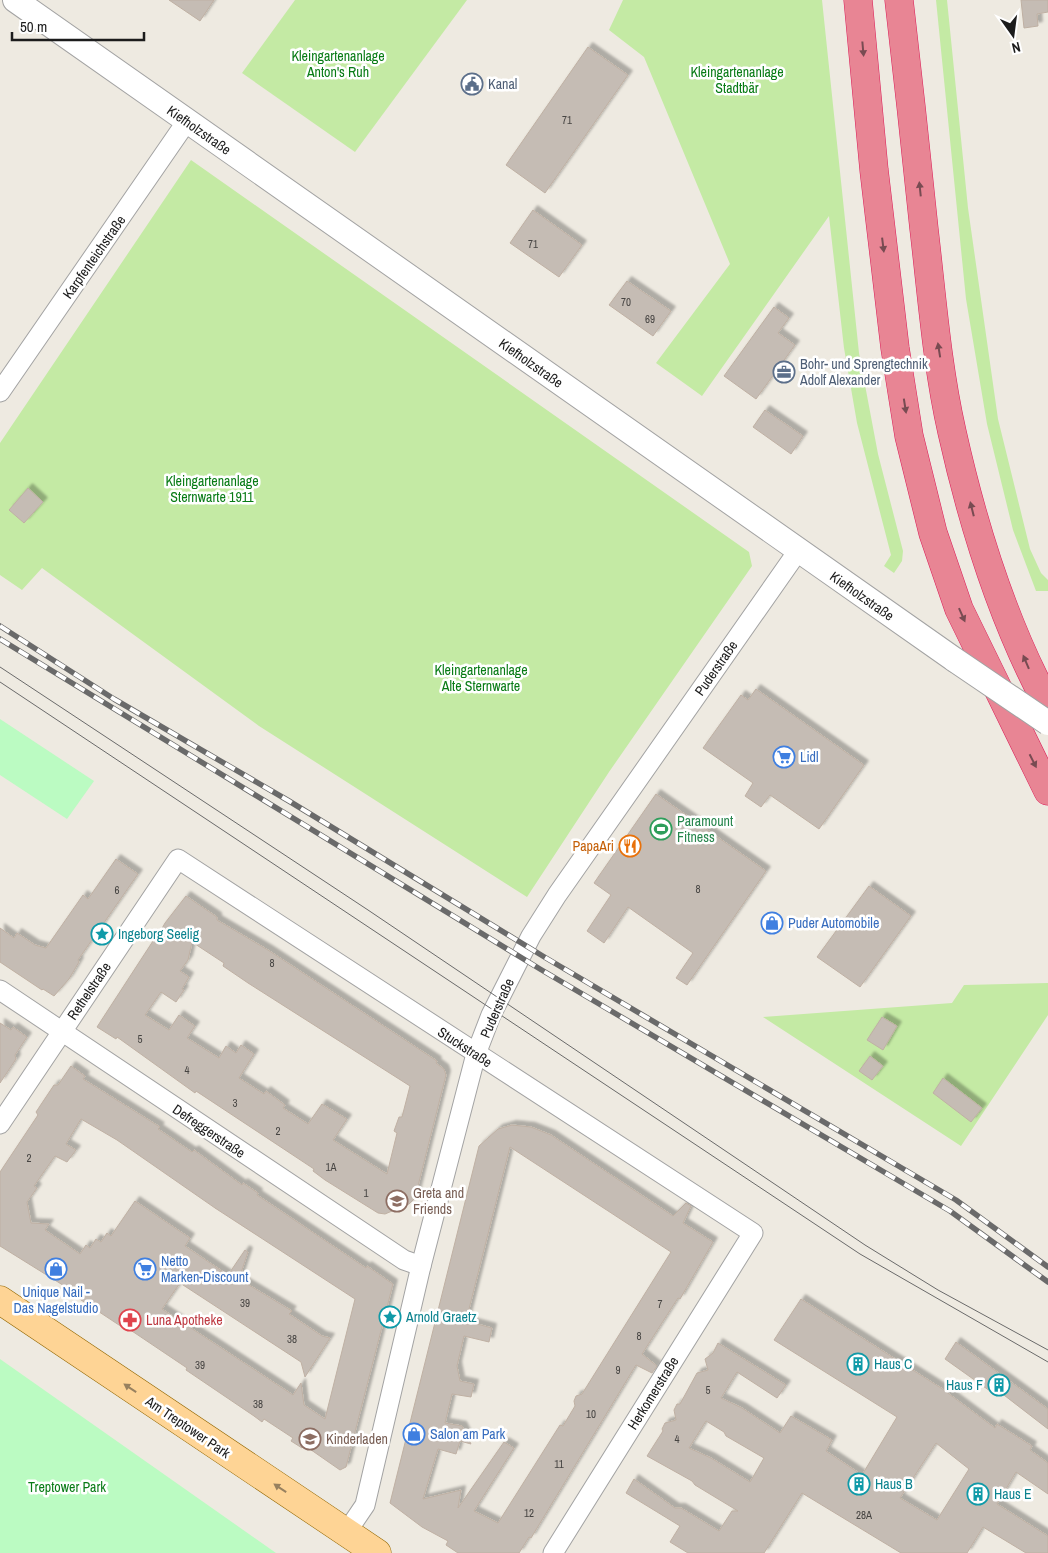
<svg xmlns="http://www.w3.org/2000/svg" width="1048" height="1553" font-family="'Archivo Narrow',sans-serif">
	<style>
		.grass { fill: #c4eaa4 }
		.park { fill: #bbfbc2 }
		.building { fill: #c5bcb4; stroke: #bfb0a3; fill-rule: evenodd; filter: url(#shadow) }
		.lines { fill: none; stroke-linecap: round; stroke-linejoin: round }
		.minor-casing { stroke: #a3a3a3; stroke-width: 21 }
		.tertiary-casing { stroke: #a3a3a3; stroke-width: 26 }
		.primary-casing { stroke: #936700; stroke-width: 29 }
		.motorway-casing { stroke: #db1e59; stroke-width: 29 }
		.minor { stroke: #fff; stroke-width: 19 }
		.tertiary { stroke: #fff; stroke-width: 24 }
		.primary { stroke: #fed495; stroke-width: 28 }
		.motorway { stroke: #e88594; stroke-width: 28 }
		.tram { stroke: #6a6a6a; stroke-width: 1 }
		.rail-casing { stroke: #6a6a6a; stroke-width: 5.5 }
		.rail { stroke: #fff; stroke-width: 4; stroke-dasharray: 11; stroke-linecap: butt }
		.tertiary-bridge-casing { stroke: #a3a3a3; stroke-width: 26; stroke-linecap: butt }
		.tertiary-bridge { stroke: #fff; stroke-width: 24 }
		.oneway { fill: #784b52 }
		.oneway2 { fill: #98815f }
		.labels { text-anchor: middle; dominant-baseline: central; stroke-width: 5; stroke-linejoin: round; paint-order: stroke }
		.number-label { font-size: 11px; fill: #464442 }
		.park-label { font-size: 14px; fill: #087b15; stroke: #fff }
		.service-label { font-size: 14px; fill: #4e5e75; stroke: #fff; text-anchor: start }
		.street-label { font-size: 14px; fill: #1c1c1c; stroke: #fff }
		.shop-label { font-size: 14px; fill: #366cbe; stroke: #fff; text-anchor: start }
		.leisure-label { font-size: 14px; fill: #27864d; stroke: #fff; text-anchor: start }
		.food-label { font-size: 14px; fill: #c56008; stroke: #fff; text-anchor: end }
		.culture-label { font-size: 14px; fill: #0d838f; stroke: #fff; text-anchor: start }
		.education-label { font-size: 14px; fill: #785e54; stroke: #fff; text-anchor: start }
		.health-label { font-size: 14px; fill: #be3a42; stroke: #fff; text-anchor: start }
	</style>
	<defs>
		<filter id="shadow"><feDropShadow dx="4.5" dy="-4.5" stdDeviation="1" flood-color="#0004"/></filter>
	</defs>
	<rect width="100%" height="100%" fill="#eeeae1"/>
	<g class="grass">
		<path d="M295,0H467L355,152L242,73Z"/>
		<path d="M623,0H822L859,353L878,454L903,551L902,561L894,573L884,566L891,555L857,423L844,348L829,216L702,396L656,363L730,264L644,57L609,30Z"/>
		<path d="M936,0H947L968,208L998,419L1030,549L1041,573L1048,580V591H1036L1013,530L987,424L966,299Z"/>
		<path d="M191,160L749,552L752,566L609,772L527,897L259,726L42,568L22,590L0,575V443Z"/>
		<path d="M1048,983V1015L961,1146L763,1017L952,1003L964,985Z"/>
	</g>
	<g class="park">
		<path d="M0,719L94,781L67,819L0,775Z"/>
		<path d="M0,1359L276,1553H0Z"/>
	</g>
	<g class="building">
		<path d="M169,0H214L200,21Z"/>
		<path d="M1021,0H1048V12L1037,14L1038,26L1024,28Z"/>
		<path d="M588,47L628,75L545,193L506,165Z"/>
		<path d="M533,210L582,245L559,277L510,243Z"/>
		<path d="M627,281L671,311L653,336L609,305Z"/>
		<path d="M774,307L789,318L778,333L795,345L756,399L724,376Z"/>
		<path d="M765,410L803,436L791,454L753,427Z"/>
		<path d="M28,488L43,502L24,523L9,510Z"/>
		<path d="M756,689L864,765L819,829L770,795L761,807L745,796L753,783L703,748L741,695L748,700Z"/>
		<path d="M656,794L766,871L687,985L676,978L693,953L628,907L604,943L587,931L611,895L594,883Z"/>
		<path d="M116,859L138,874L78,960L79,962L69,979L54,996L43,989L42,990L0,962V928L14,938L17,933L35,945L46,948L83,895L88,899Z"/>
		<path d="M869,886L911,916L860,987L817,957Z"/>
		<path d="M186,896L217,917V920L268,950L437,1061L436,1063L444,1069L446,1075L415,1198L409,1204L385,1214L378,1213L325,1180L313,1171L314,1169L196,1091L195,1093L117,1037L116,1039L97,1027L153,941H155L165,923ZM192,942L224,963L223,966L248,983L410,1086L402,1117H399L394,1131L397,1133L387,1174L333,1140L347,1119L322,1104L308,1124L283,1108L285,1105L266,1091L264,1094L239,1078L254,1054L241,1045L236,1053L226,1046L219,1058L187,1038L195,1026L179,1015L169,1030L145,1015L161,992L176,1002L184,990L182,989L189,977L180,971L188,960Z"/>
		<path d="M882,1017L897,1026L883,1050L867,1040Z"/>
		<path d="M0,1023L11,1030L13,1027L27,1037L15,1055L16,1059L0,1083Z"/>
		<path d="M870,1056L883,1066L872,1080L859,1071Z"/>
		<path d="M71,1066L85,1076L83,1079L160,1127L158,1129L192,1152L194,1150L242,1185L243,1183L258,1193L257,1195L366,1268L367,1266L393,1284L346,1467L340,1470L304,1445L302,1448L291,1441L293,1438L264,1419L262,1422L254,1416L186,1370L187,1368L123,1325L122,1327L72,1294L74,1292L0,1246V1172L38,1115L36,1112L54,1085H58ZM81,1119L117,1140L215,1208L355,1299L325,1419L304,1405L301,1383L293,1395L162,1309L180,1283L301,1362L305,1377L330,1338L322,1336L289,1314L292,1311L239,1279L248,1252L245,1250L228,1275L185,1246L190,1238L135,1201L111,1236L107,1233L101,1242L96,1239L90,1248L86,1245L80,1254L45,1230L49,1224L31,1223L27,1202L37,1188L34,1186L55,1156L67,1162L76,1150L66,1144Z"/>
		<path d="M943,1078L982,1108L971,1122L933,1093Z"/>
		<path d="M512,1125L531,1127L551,1135L673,1216L686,1203L691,1206L683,1223L713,1242L680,1299L678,1298L642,1354L657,1366L652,1373L636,1365L531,1538L529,1537L519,1553H458L446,1545L448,1541L422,1527L390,1503L479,1146L498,1129ZM510,1147L671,1252L582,1394L576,1396L574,1401L575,1406L563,1426L560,1425L498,1523L474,1511L514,1448L504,1442L458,1508L461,1490L423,1499L438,1449L456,1454L460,1441L471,1444L462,1426L445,1423L452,1394L471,1397L474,1384L460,1381L457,1366L464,1336L489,1342L492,1328L466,1321Z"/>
		<path d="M801,1299L941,1388L995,1428L997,1424L1032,1446L1030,1450L1048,1463V1494L1016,1472L997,1504L1048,1536V1553H1026L983,1527L967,1553H901L802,1493L764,1553H688L670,1542L680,1526L626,1493L634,1479L675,1508H681L719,1531L732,1511H738L695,1485L692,1481L647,1456L663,1431L662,1429L665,1423L676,1420L674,1410L677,1404H680L697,1373L708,1370L705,1359L713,1353L718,1343L786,1385L777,1398L737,1372L721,1398L742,1408L780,1433L791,1416L832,1440L826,1451L862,1475L897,1417L774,1340ZM706,1421L724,1432L726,1436L764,1458L750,1482L711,1458L689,1448ZM936,1443L969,1469L937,1520L900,1498Z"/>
		<path d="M956,1342L1048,1409V1429L1000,1392L997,1396L945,1359Z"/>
	</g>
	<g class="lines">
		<g class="minor-casing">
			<g id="minor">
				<path d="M0,392L187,121"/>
				<path d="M0,990L404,1260L421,1266"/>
				<path d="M0,1124L178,859L753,1233L553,1553"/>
				<path d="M346,1533L365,1505L421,1266L476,1054L491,1015L531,936L557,895L798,551"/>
			</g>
		</g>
		<g class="tertiary-casing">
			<path id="tertiary" d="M15,0L955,660"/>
		</g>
		<g class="primary-casing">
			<path id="primary" d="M0,1300L377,1553"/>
		</g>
		<g class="motorway-casing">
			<g id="motorway">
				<path d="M858,0L874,170L895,348L909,436L933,533L959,609L1048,791"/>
				<path d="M899,0C908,76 916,153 924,229C932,297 937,366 952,432C973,526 1002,620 1048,705"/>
			</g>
		</g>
		<use href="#minor" class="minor"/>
		<use href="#tertiary" class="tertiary"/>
		<use href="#primary" class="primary"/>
		<use href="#motorway" class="motorway"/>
		<g class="tram">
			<path d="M0,667L368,910L865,1245L938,1290L1048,1350"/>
			<path d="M0,682L860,1254L1048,1362"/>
		</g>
		<g class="rail-casing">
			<g id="rail">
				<path d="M0,626L114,699L289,801L546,958L956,1200L1048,1267"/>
				<path d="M0,639L540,969L950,1211L1048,1282"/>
			</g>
		</g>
		<use href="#rail" class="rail"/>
		<g class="tertiary-bridge-casing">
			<path id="tertiary-bridge" d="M955,660L1048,723"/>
		</g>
		<use href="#tertiary-bridge" class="tertiary-bridge"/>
	</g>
	<defs><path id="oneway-solid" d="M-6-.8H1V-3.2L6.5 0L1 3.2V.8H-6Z" transform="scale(1.25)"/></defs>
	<g class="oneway">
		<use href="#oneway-solid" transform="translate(863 49) rotate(85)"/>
		<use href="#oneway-solid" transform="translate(920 189) rotate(-96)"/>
		<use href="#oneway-solid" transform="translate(883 245) rotate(83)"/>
		<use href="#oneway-solid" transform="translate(939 350) rotate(-99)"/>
		<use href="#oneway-solid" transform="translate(905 406) rotate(81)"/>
		<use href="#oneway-solid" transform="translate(972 509) rotate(-104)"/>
		<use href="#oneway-solid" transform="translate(962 615) rotate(66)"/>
		<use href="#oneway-solid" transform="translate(1026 662) rotate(-113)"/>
		<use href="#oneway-solid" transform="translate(1033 761) rotate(63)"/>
	</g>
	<g class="oneway2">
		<use href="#oneway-solid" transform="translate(130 1388) rotate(-146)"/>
		<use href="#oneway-solid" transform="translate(280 1488) rotate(-146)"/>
	</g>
	<defs>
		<g id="civic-ring" transform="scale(1.125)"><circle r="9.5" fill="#fff" stroke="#5c6f8a" stroke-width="1.5"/><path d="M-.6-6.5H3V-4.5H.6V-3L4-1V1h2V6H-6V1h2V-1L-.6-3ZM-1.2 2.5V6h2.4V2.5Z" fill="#5c6f8a"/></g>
		<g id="office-ring" transform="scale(1.125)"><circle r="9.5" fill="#fff" stroke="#5c6f8a" stroke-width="1.5"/><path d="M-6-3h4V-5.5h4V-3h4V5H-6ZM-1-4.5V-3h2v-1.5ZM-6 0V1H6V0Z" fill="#5c6f8a"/></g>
		<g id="supermarket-ring" transform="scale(1.125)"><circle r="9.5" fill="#fff" stroke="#3f7fe0" stroke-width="1.5"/><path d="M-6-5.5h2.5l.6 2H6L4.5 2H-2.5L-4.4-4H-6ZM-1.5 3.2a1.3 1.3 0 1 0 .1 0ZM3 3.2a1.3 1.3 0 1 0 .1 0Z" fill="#3f7fe0"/></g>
		<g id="stadium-ring" transform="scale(1.125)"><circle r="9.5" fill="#fff" stroke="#2e9e5b" stroke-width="1.5"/><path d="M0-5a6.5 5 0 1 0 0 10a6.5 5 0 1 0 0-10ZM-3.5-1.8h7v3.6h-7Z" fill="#2e9e5b"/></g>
		<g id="restaurant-ring" transform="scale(1.125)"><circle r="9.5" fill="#fff" stroke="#e8710a" stroke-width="1.5"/><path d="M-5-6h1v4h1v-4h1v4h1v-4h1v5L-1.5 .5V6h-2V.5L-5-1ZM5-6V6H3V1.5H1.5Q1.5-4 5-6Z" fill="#e8710a"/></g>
		<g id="shop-ring" transform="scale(1.125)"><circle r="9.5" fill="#fff" stroke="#3f7fe0" stroke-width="1.5"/><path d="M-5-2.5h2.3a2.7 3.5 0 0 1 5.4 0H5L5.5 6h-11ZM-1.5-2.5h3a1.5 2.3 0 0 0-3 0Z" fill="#3f7fe0"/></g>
		<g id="sight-ring" transform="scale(1.125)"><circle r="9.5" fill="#fff" stroke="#0f9aa8" stroke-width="1.5"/><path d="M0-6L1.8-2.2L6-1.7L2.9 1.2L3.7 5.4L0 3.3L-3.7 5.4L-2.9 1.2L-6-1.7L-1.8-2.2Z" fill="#0f9aa8"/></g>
		<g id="school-ring" transform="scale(1.125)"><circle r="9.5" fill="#fff" stroke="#8d6e63" stroke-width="1.5"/><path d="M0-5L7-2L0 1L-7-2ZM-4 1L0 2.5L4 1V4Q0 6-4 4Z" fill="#8d6e63"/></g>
		<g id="pharmacy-ring" transform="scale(1.125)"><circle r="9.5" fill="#fff" stroke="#e0444e" stroke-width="1.5"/><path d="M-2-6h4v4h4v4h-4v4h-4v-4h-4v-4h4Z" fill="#e0444e"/></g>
		<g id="building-ring" transform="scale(1.125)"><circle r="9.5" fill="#fff" stroke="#0f9aa8" stroke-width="1.5"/><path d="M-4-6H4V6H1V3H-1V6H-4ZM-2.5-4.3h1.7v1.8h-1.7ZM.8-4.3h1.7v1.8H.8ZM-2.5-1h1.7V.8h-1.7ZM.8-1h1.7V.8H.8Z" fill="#0f9aa8"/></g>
	</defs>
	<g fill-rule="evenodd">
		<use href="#civic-ring" x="472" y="84"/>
		<use href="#office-ring" x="784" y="372"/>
		<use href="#supermarket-ring" x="784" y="757"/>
		<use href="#stadium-ring" x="661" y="829"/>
		<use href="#restaurant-ring" x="630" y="846"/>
		<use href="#shop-ring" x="772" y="923"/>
		<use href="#sight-ring" x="102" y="934"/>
		<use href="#school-ring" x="397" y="1201"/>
		<use href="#shop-ring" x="56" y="1269"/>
		<use href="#supermarket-ring" x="145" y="1269"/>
		<use href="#sight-ring" x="390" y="1317"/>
		<use href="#pharmacy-ring" x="130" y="1320"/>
		<use href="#building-ring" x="858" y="1364"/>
		<use href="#building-ring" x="999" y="1385"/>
		<use href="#shop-ring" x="414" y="1434"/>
		<use href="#school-ring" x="310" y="1439"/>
		<use href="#building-ring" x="859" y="1484"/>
		<use href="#building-ring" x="978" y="1494"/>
	</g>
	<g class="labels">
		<g class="number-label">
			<text x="567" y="120">71</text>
			<text x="533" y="244">71</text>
			<text x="626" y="302">70</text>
			<text x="650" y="319">69</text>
			<text x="698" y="889">8</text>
			<text x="117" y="890">6</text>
			<text x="272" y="963">8</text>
			<text x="140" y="1039">5</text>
			<text x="187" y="1070">4</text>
			<text x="235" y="1103">3</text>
			<text x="278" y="1131">2</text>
			<text x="29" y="1158">2</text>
			<text x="331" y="1167">1A</text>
			<text x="366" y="1193">1</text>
			<text x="245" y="1303">39</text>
			<text x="660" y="1304">7</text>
			<text x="639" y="1336">8</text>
			<text x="292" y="1339">38</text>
			<text x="200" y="1365">39</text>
			<text x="618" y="1370">9</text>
			<text x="708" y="1390">5</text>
			<text x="258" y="1404">38</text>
			<text x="591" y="1414">10</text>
			<text x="677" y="1439">4</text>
			<text x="559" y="1464">11</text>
			<text x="529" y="1513">12</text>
			<text x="864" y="1515">28A</text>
		</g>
		<g class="park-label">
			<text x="338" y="56">Kleingartenanlage<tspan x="338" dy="16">Anton's Ruh</tspan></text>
			<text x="737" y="72">Kleingartenanlage<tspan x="737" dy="16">Stadtbär</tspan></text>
			<text x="212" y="481">Kleingartenanlage<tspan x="212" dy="16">Sternwarte 1911</tspan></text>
			<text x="481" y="670">Kleingartenanlage<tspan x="481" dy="16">Alte Sternwarte</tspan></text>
			<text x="67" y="1487">Treptower Park</text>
		</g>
		<g class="service-label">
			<text x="488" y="84">Kanal</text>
			<text x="800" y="364">Bohr- und Sprengtechnik<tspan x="800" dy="16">Adolf Alexander</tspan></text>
		</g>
		<g class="street-label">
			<text transform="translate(199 130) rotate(35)">Kiefholzstraße</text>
			<text transform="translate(94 257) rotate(-55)">Karpfenteichstraße</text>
			<text transform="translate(531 363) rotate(35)">Kiefholzstraße</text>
			<text transform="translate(862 596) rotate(35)">Kiefholzstraße</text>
			<text transform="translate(716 668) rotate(-55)">Puderstraße</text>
			<text transform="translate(89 991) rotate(-56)">Rethelstraße</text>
			<text transform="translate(497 1008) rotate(-66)">Puderstraße</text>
			<text transform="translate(465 1047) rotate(33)">Stuckstraße</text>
			<text transform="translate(209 1131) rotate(34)">Defreggerstraße</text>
			<text transform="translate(653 1393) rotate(-58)">Herkomerstraße</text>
			<text transform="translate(188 1427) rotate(34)">Am Treptower Park</text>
		</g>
		<g class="shop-label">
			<text x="800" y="757">Lidl</text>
			<text x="788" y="923">Puder Automobile</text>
			<text x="161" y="1261">Netto<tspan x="161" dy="16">Marken-Discount</tspan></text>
			<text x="56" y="1292" text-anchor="middle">Unique Nail -<tspan x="56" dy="16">Das Nagelstudio</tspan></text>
			<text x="430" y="1434">Salon am Park</text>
		</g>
		<g class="leisure-label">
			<text x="677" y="821">Paramount<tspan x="677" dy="16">Fitness</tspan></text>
		</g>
		<g class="food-label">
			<text x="614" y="846">PapaAri</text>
		</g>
		<g class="culture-label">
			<text x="118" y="934">Ingeborg Seelig</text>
			<text x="406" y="1317">Arnold Graetz</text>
			<text x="874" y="1364">Haus C</text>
			<text x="983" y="1385" text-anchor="end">Haus F</text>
			<text x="875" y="1484">Haus B</text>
			<text x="994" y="1494">Haus E</text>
		</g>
		<g class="education-label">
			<text x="413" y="1193">Greta and<tspan x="413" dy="16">Friends</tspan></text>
			<text x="326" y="1439">Kinderladen</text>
		</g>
		<g class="health-label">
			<text x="146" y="1320">Luna Apotheke</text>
		</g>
	</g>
	<g transform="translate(1013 35) rotate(166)" stroke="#ffffff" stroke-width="4" paint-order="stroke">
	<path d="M0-4L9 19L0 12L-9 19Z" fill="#1c1c1c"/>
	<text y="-8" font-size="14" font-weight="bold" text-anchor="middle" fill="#1c1c1c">N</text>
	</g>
	<path d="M12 32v8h132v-8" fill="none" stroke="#1c1c1c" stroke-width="2.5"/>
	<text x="20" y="32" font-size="15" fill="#1c1c1c" stroke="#ffffff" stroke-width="4" paint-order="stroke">50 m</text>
</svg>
